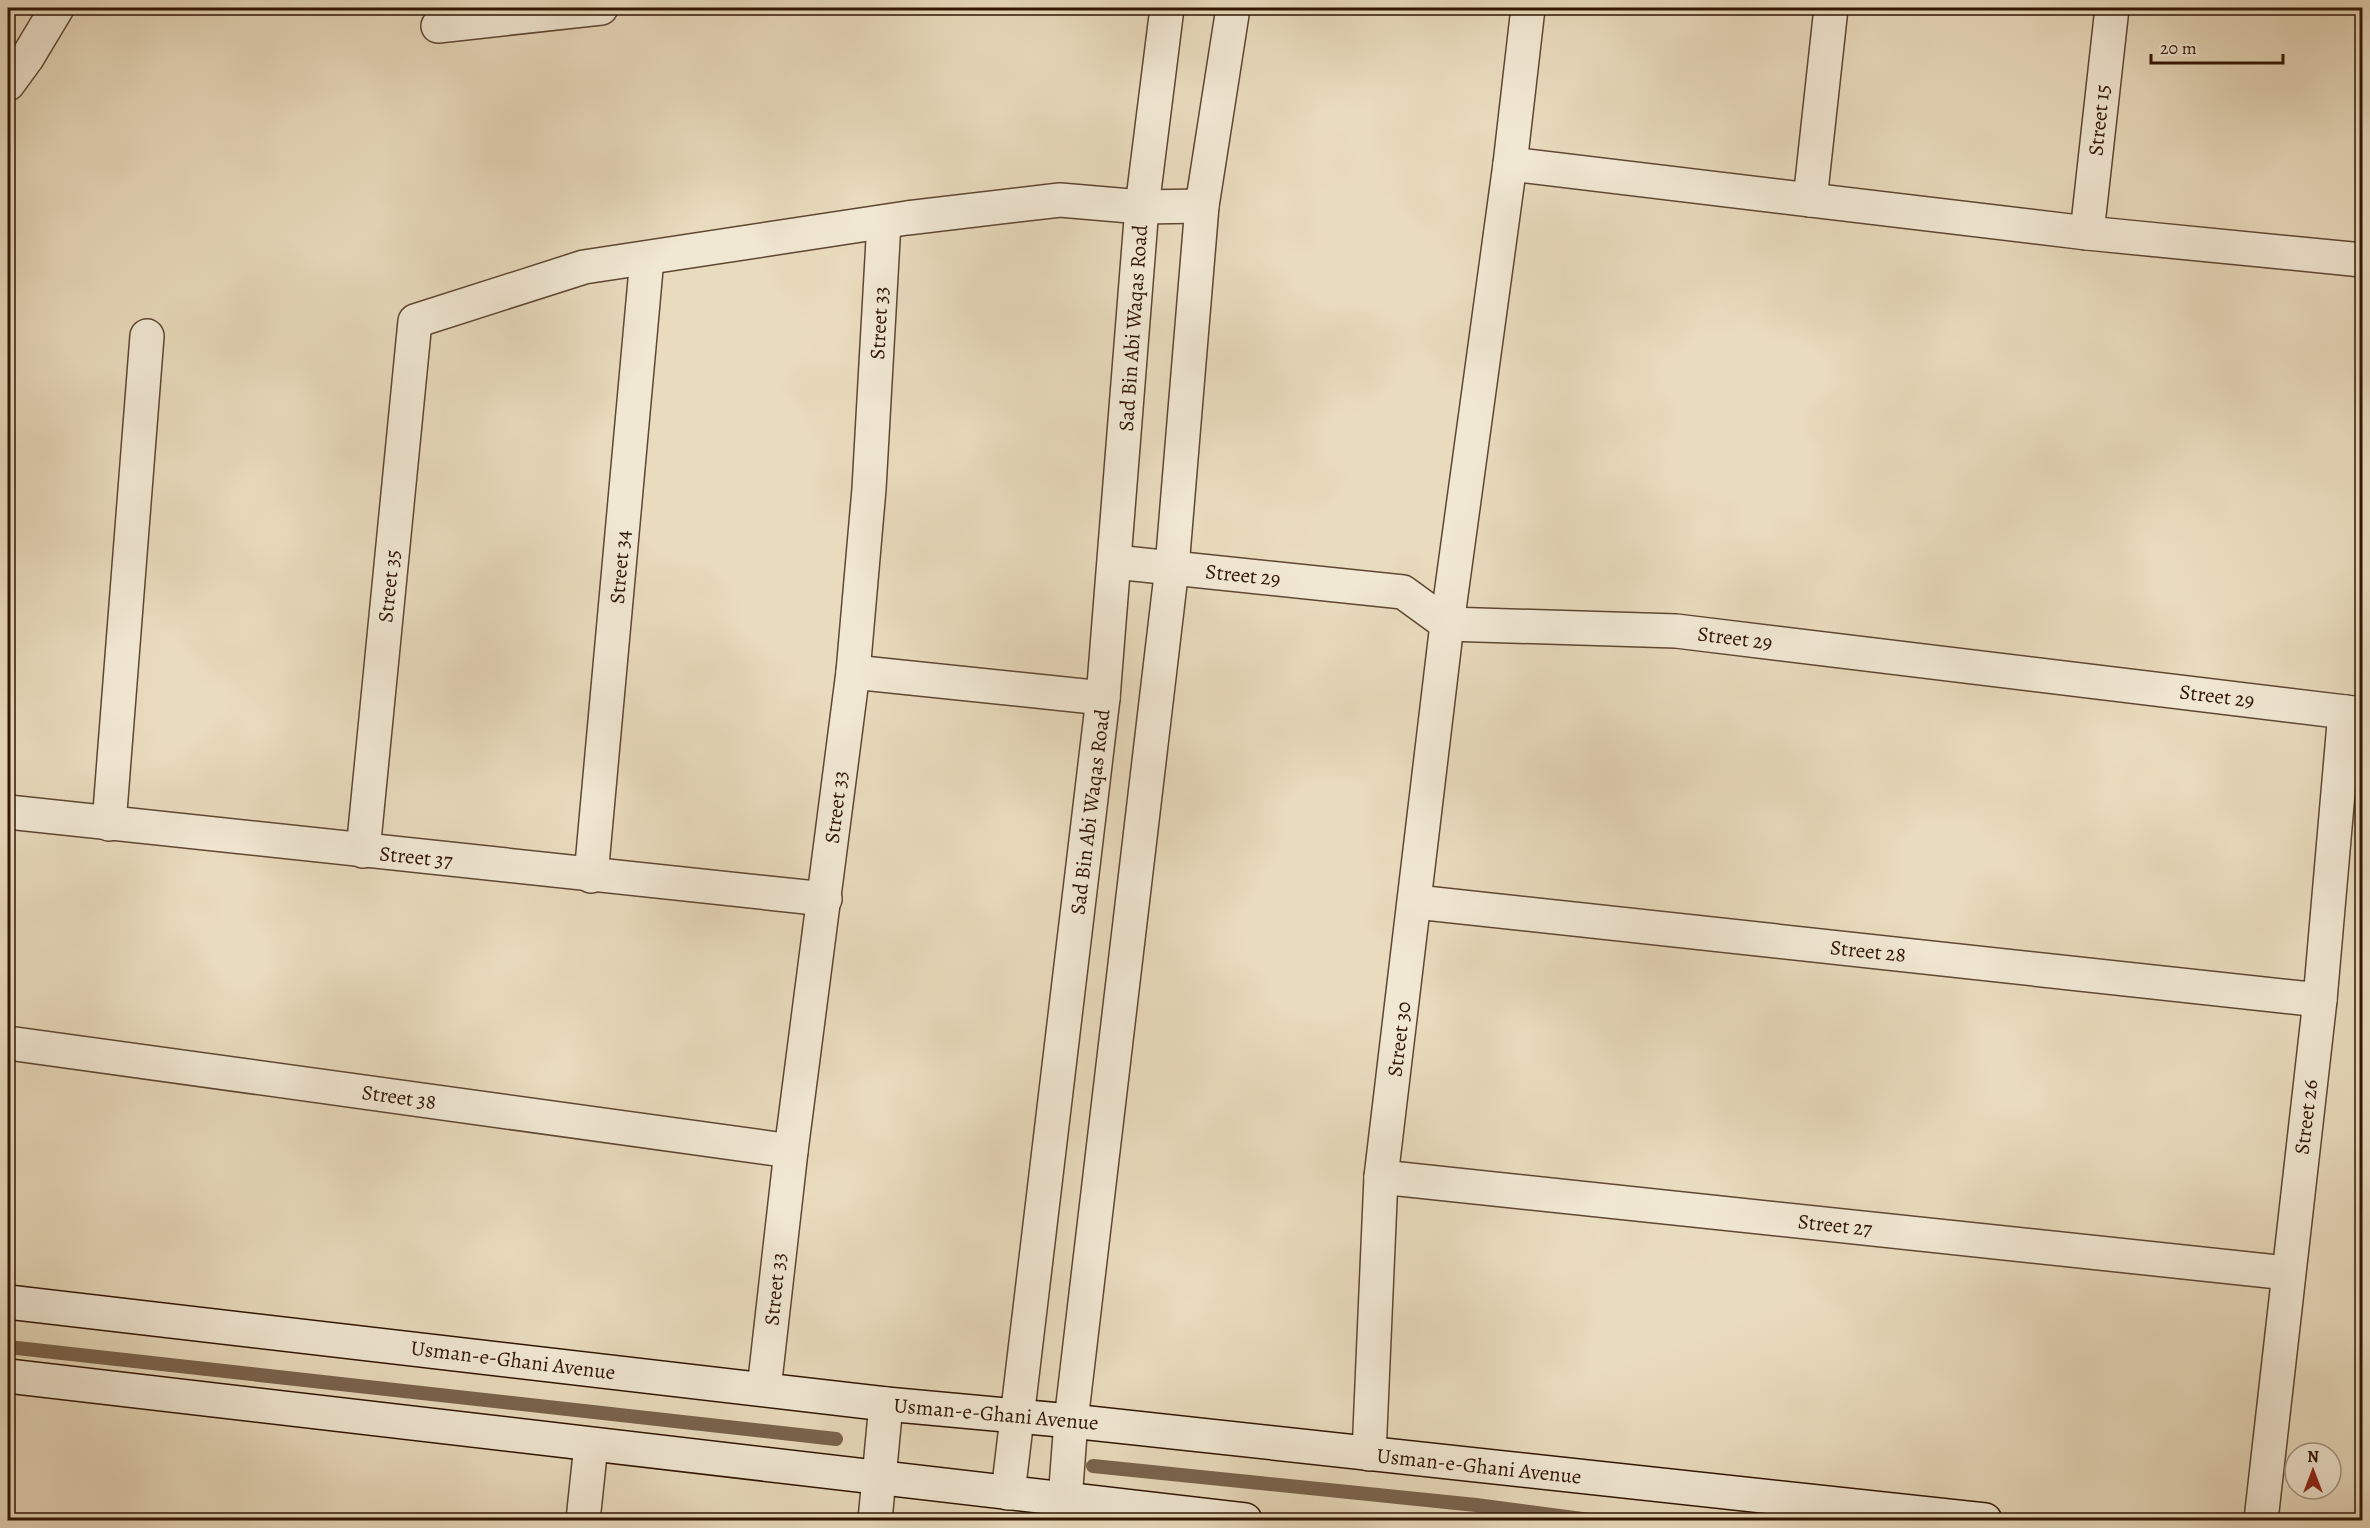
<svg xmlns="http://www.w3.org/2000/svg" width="2370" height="1528" font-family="Alegreya,serif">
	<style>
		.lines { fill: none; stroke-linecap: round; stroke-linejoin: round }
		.stream { stroke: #7a644d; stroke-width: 14 }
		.street-casing { stroke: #5f4632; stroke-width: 36 }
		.secondary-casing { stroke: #311503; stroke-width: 36 }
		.street { stroke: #f1e8d4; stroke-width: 33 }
		.secondary { stroke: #f1e8d4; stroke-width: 33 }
		.labels { text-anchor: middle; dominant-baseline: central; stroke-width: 4.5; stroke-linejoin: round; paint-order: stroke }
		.street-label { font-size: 21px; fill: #311503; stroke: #f1e8d4 }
	</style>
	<rect width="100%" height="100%" fill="#e9dbbd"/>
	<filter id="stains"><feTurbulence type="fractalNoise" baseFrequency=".00333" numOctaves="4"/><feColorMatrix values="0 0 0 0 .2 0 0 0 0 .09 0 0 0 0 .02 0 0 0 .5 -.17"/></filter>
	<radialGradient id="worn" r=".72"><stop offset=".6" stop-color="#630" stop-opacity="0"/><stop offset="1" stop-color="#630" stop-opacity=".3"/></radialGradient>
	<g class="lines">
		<g class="stream">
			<path d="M8,1347L836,1439"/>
			<path d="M1093,1466L1476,1505L1590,1520"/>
		</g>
		<g class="street-casing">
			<g id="street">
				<path d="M438,26L601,8"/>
				<path d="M8,84L27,58L57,8"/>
				<path d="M1510,164L2087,233L2362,260"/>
				<path d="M1810,200L1831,8"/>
				<path d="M2087,233L2112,8"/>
				<path d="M1115,562L1403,592L1447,624L1676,631L2362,714"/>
				<path d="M853,672L1103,698"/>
				<path d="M8,812L825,899"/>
				<path d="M109,824L147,336"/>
				<path d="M363,851L415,321L584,267L907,218L1060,200L1142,207L1202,206"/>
				<path d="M591,876L647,258"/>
				<path d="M1416,902L2320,1000"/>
				<path d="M8,1043L791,1151"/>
				<path d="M1381,1177L2288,1273"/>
				<path d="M764,1389L791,1151L853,672L869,489L884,222"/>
				<path d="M1369,1454L1381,1177L1447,624L1510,164L1528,8"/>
				<path d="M1008,1493L1103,698L1142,207L1167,8"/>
				<path d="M1065,1500L1071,1421L1172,567L1202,206L1233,8"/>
				<path d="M583,1520L591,1445"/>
				<path d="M875,1520L886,1404"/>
				<path d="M2261,1520L2320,1000L2345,712"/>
			</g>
		</g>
		<g class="secondary-casing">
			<g id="secondary">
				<path d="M8,1302L886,1404L1071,1421L1985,1520"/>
				<path d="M8,1376L1245,1520"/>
			</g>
		</g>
		<use href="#street" class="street"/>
		<use href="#secondary" class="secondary"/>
	</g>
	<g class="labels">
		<g class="street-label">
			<text transform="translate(2099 120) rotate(-84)">Street 15</text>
			<text transform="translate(879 323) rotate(-87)">Street 33</text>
			<text transform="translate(1133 328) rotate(-86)">Sad Bin Abi Waqas Road</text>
			<text transform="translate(620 567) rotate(-85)">Street 34</text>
			<text transform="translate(1243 575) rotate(6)">Street 29</text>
			<text transform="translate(389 586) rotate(-84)">Street 35</text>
			<text transform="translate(1735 638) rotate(7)">Street 29</text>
			<text transform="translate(2217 696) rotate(7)">Street 29</text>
			<text transform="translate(836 807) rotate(-83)">Street 33</text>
			<text transform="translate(1090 812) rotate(-83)">Sad Bin Abi Waqas Road</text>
			<text transform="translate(416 857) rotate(6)">Street 37</text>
			<text transform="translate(1868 951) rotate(6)">Street 28</text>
			<text transform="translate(1399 1039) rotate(-83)">Street 30</text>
			<text transform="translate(399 1097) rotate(8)">Street 38</text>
			<text transform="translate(2306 1117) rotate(-83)">Street 26</text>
			<text transform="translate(1835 1225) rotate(6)">Street 27</text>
			<text transform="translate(775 1289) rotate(-84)">Street 33</text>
			<text transform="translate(513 1360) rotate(7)">Usman-e-Ghani Avenue</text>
			<text transform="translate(996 1414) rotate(5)">Usman-e-Ghani Avenue</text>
			<text transform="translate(1479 1466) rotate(6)">Usman-e-Ghani Avenue</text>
		</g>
	</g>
	<rect width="2370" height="1528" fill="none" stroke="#e9dbbd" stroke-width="30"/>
	<rect x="9" y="9" width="2352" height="1510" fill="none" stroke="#311503" stroke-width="3"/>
	<rect x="15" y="15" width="2340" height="1498" fill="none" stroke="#311503" stroke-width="1.5"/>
	<g transform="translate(2313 1471)"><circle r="28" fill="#f1e8d4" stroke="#a49480" stroke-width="1.5"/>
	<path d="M0-4.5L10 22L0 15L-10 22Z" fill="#8f2418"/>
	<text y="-9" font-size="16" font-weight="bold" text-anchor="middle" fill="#311503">N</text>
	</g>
	<path d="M2151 54v9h132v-9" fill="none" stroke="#311503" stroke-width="3"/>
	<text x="2160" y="54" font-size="18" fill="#311503" stroke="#f1e8d4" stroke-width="4.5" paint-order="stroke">20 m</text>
	<rect width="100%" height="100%" filter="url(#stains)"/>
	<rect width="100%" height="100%" fill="url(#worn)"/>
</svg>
